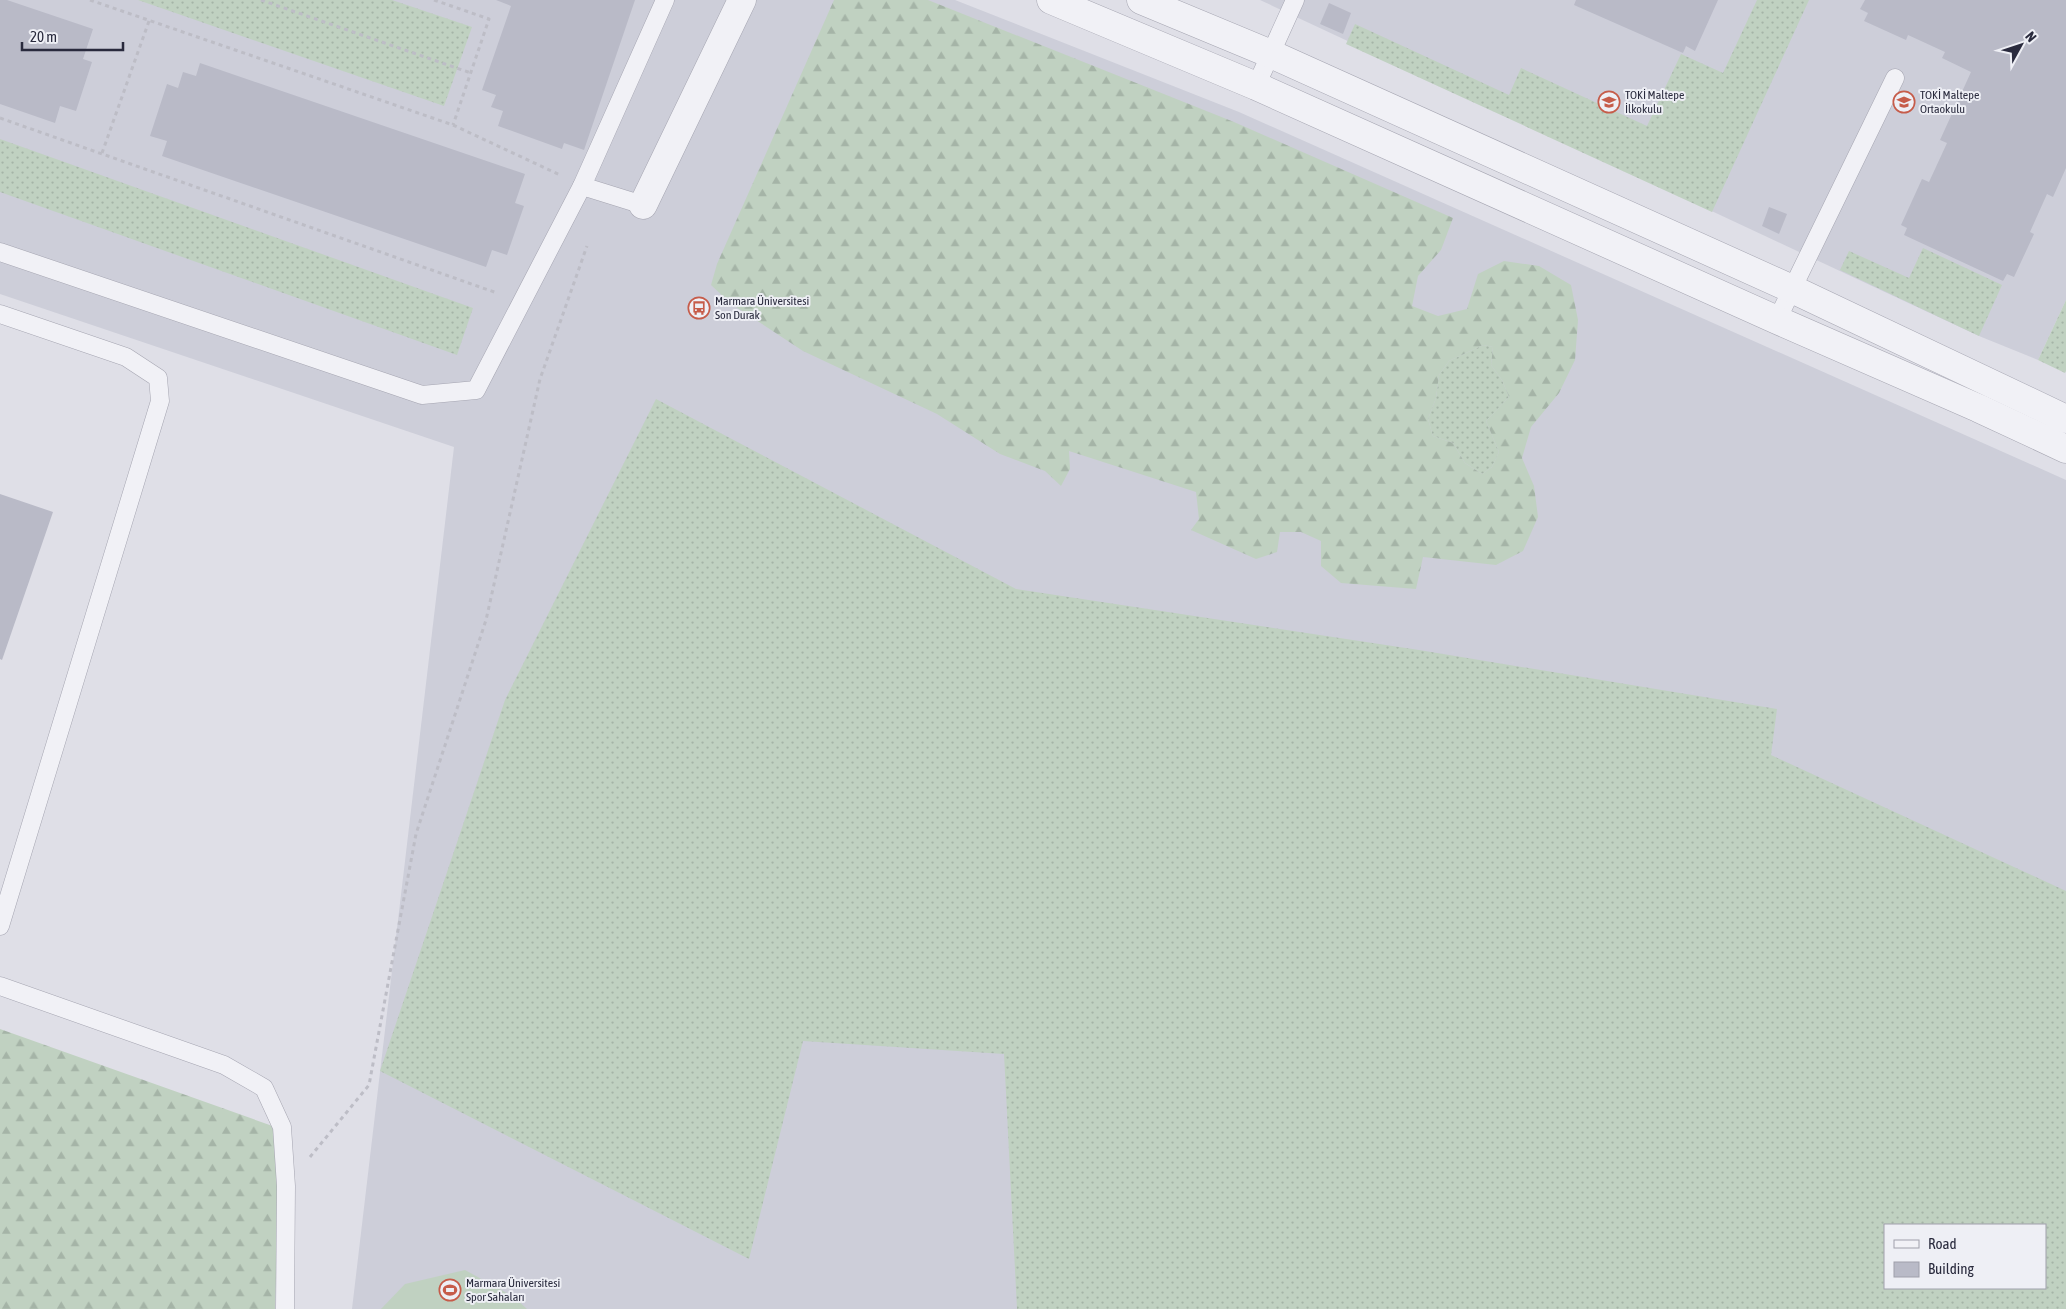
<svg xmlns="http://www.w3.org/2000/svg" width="2066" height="1309" font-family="'Asap Condensed',sans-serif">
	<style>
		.built { fill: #cdced9; fill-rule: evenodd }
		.grass { fill: url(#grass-dots); fill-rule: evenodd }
		.forest { fill: url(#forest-firs); fill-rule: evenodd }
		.garden { fill: #c0d1c1 }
		.building { fill: #b9bac7 }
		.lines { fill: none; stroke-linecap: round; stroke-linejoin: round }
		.service-casing { stroke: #a5a5b1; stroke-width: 19 }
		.minor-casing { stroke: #a5a5b1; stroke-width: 29 }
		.tertiary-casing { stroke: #a5a5b1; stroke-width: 29 }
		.path { stroke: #bdbdc6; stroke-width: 3; stroke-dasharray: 4 4; stroke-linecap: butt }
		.service { stroke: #f1f1f6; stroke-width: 18 }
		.minor { stroke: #f1f1f6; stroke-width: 28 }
		.tertiary { stroke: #f1f1f6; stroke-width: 28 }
		.labels { text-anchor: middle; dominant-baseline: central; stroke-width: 4; stroke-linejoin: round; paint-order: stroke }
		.poi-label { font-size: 12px; fill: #292a3d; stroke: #eeeff5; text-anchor: start }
	</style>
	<defs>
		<pattern id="grass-dots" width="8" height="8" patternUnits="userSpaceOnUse" patternTransform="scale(1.25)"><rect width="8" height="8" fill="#c0d1c1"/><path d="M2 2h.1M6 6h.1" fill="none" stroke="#a5b4a7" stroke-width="1.8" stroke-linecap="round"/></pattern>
		<pattern id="forest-firs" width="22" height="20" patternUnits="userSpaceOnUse" patternTransform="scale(1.25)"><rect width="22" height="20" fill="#c0d1c1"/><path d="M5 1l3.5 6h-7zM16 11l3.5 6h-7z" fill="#a5b4a7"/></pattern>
	</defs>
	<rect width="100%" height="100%" fill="#dfdfe7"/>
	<g class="built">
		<path d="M0,0H955L1239,112L2066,480V1309H352L454,447L0,294ZM1885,1225H2045V1288H1885Z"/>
		<path d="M1260,0H2066V300L2038,360L1979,336Z"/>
	</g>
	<g class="grass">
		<path d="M138,0H392L472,27L444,106Z"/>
		<path d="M1757,0H1809L1712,212L1346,44L1355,24L1509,95L1521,68L1647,126L1681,54L1723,73Z"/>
		<path d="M0,139L473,308L457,355L0,192Z"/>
		<path d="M1923,248L2002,285L1979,336L1840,270L1849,251L1909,278Z"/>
		<path d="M2066,300V371L2065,373L2038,360Z"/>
		<path d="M1483,345L1493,347L1491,365L1502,380L1509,397L1486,421L1499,452L1492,467L1482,474L1465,463L1453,443L1433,436L1428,419L1436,398L1439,375L1449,361Z"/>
		<path d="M656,399L1016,589L1419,650L1777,709L1771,755L2066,891V1309H1017L1004,1054L803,1041L749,1259L380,1071L505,700ZM1885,1225H2045V1288H1885Z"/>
	</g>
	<g class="forest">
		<path d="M834,0H928L1234,122L1453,218L1441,250L1418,276L1412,306L1438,316L1467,309L1478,274L1504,261L1539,266L1571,285L1578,320L1575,360L1559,393L1531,427L1522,458L1534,486L1538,517L1523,551L1496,565L1423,557L1416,589L1341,583L1321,566V541L1301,532H1280L1277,552L1256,559L1191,530L1199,519L1196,492L1069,451L1070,469L1061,486L1045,471L1000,454L937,414L803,351L730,303L711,285L717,264ZM1483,345L1493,347L1491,365L1502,380L1509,397L1486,421L1499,452L1492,467L1482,474L1465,463L1453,443L1433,436L1428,419L1436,398L1439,375L1449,361Z"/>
		<path d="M0,1029L281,1129L275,1309H0Z"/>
	</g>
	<path class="garden" d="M465,1270L514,1297L527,1309H381L405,1284Z"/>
	<g class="building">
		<path d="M0,0H7L93,29L83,59L92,62L76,111L60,106L55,123L0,104Z"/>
		<path d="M496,0H635L584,150L564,143L562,149L498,126L503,111L491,107L496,95L482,90L511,6Z"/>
		<path d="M1576,0H1718L1695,51L1686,46L1683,53L1574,5Z"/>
		<path d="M1865,0H2066V168L2053,197L2047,194L2030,232L2034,234L2014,277L2007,274L2003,281L1904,235L1907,228L1901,225L1922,179L1929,182L1947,143L1940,140L1971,72L1942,58L1945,52L1908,35L1906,40L1864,21L1868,13L1860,9Z"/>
		<path d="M1329,3L1351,13L1343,34L1320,24Z"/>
		<path d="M200,63L525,174L515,203L524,206L507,255L492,250L486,267L162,156L167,141L150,136L167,84L178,88L183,72L196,76Z"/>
		<path d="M1769,207L1787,214L1779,234L1762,226Z"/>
		<path d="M0,494L53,512L2,660L0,659Z"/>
	</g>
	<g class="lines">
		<g class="service-casing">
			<g id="service">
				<path d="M1256,86L1295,0"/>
				<path d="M582,186L643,205"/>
				<path d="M0,252L422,395L476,390L582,186L665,0"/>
				<path d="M0,314L126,357L158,378L160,401L0,926"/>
				<path d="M1777,320L1895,78"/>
				<path d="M0,986L224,1065L264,1088L282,1127L286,1186L285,1309"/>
			</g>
		</g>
		<g class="minor-casing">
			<path id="minor" d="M643,205L742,0"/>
		</g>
		<g class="tertiary-casing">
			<g id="tertiary">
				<path d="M1051,0L1256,86L1777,320L1978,408L2066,449"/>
				<path d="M1141,0L1271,54L1792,289L2066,419"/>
			</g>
		</g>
		<g class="path">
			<path d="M90,0L453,125L560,175"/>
			<path d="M261,0L471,73"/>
			<path d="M434,0L489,19L453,125"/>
			<path d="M0,118L497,293"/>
			<path d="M102,153L149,21"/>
			<path d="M310,1157L369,1085L416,834L486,620L540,379L587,246"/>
		</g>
		<use href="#service" class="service"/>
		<use href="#minor" class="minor"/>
		<use href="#tertiary" class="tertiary"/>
	</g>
	<defs>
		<g id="school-ring" transform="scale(1.125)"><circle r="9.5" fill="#eeeff5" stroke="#c65c4a" stroke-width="1.5"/><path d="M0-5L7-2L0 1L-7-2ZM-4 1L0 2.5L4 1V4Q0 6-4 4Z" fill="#c65c4a"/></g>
		<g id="bus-ring" transform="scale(1.125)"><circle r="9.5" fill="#eeeff5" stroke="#c65c4a" stroke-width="1.5"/><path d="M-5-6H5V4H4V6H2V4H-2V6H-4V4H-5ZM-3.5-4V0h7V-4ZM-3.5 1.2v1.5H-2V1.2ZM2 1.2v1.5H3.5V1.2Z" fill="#c65c4a"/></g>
		<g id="stadium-ring" transform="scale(1.125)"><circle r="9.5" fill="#eeeff5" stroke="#c65c4a" stroke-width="1.5"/><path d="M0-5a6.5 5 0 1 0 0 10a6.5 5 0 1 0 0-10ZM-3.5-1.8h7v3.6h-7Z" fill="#c65c4a"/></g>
	</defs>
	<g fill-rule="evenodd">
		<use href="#school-ring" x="1609" y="102"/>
		<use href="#school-ring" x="1904" y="102"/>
		<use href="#bus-ring" x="699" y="308"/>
		<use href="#stadium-ring" x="450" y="1290"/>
	</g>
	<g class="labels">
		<g class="poi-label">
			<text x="1625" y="95">TOKİ Maltepe<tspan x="1625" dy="14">İlkokulu</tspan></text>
			<text x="1920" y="95">TOKİ Maltepe<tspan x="1920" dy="14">Ortaokulu</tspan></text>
			<text x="715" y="301">Marmara Üniversitesi<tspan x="715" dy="14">Son Durak</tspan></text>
			<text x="466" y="1283">Marmara Üniversitesi<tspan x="466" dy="14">Spor Sahaları</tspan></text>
		</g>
	</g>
	<rect x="1884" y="1224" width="162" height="65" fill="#eeeff5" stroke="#9fa0ab"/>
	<rect x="1894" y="1240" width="25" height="8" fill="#f1f1f6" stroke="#9fa0ab"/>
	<text x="1928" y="1249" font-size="15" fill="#292a3d">Road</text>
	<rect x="1894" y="1262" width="25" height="15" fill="#b9bac7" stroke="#9fa0ab"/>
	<text x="1928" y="1274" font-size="15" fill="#292a3d">Building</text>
	<g transform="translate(2021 45) rotate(50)" stroke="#eeeff5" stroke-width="4" paint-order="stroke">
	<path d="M0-4L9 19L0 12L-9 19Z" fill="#292a3d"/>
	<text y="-8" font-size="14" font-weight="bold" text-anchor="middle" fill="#292a3d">N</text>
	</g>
	<path d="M22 42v8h101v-8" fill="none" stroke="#292a3d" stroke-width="2.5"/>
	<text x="30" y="42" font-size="15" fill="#292a3d" stroke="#eeeff5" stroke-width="4" paint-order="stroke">20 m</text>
</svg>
